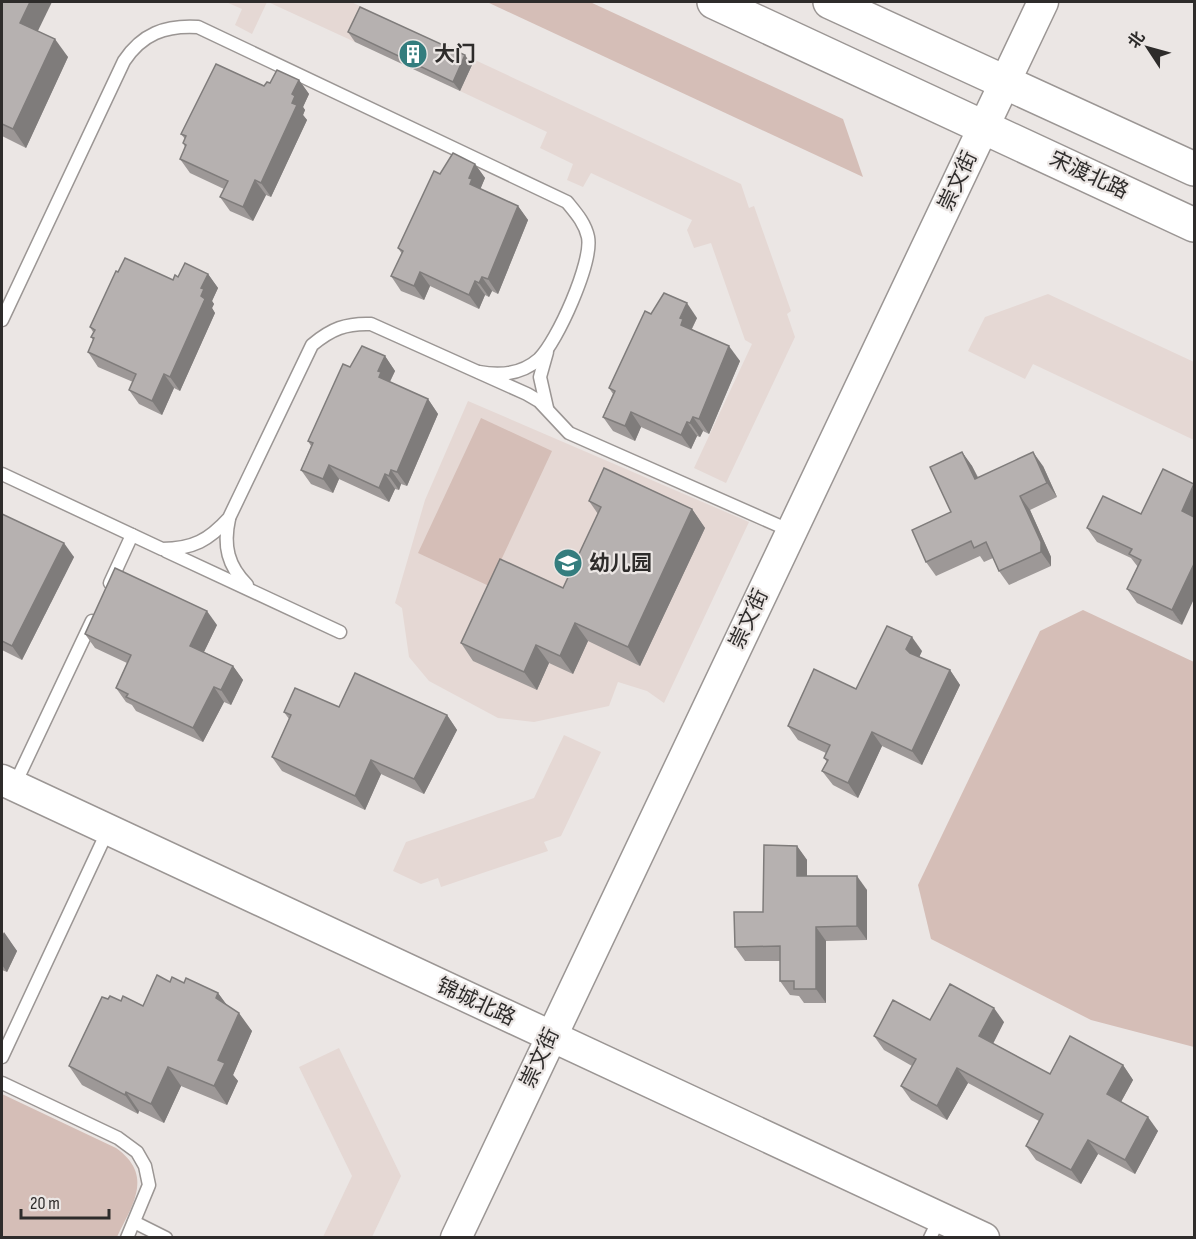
<svg xmlns="http://www.w3.org/2000/svg" width="1196" height="1239" font-family="'Sofia Sans Condensed','Noto Sans SC',sans-serif">
	<style>
		.built { fill: #e5d8d4 }
		.green { fill: #d5beb7 }
		.lines { fill: none; stroke-linecap: round; stroke-linejoin: round }
		.service-casing { stroke: #9b9694; stroke-width: 15 }
		.tertiary-casing { stroke: #9b9694; stroke-width: 33 }
		.secondary-casing { stroke: #9b9694; stroke-width: 36 }
		.service { stroke: #fff; stroke-width: 12 }
		.tertiary { stroke: #fff; stroke-width: 30 }
		.secondary { stroke: #fff; stroke-width: 33 }
		.wall { fill: #9d9897 }
		.shaded-wall { fill: #7f7c7b }
		.building { fill: #b6b1b0; stroke: #7f7c7b; stroke-width: 1.5 }
		.labels { text-anchor: middle; dominant-baseline: central; stroke-width: 4.5; stroke-linejoin: round; paint-order: stroke }
		.poi-label { font-size: 21px; font-weight: bold; fill: #2e2c2b; stroke: #ebe6e4; text-anchor: start }
		.street-label { font-size: 21px; fill: #2e2c2b; stroke: #ebe6e4 }
	</style>
	<rect width="100%" height="100%" fill="#ebe6e4"/>
	<g class="built">
		<path d="M226,2H267L252,34L235,25L242,9Z"/>
		<path d="M268,2H351L369,10L355,42Z"/>
		<path d="M475,60L741,184L749,208L754,206L791,311L787,314L795,337L726,483L694,468L752,344L745,340L711,243L694,248L687,230L692,220L591,173L583,187L567,180L573,164L540,148L547,132L460,91Z"/>
		<path d="M1048,294L1194,362V440L1033,364L1025,379L968,351L985,317Z"/>
		<path d="M468,401L749,522L664,703L647,691L618,682L609,706L534,722L498,718L429,681L409,657L402,608L395,603L425,500Z"/>
		<path d="M564,735L601,752L561,836L544,842L548,851L441,887L438,878L421,884L393,871L406,842L534,798Z"/>
		<path d="M339,1048L401,1176L372,1237H323L352,1176L299,1067Z"/>
	</g>
	<g class="green">
		<path d="M487,2H590L843,119L863,177Z"/>
		<path d="M481,418L552,451L489,586L418,553Z"/>
		<path d="M1083,610L1194,662V1047L1091,1020L931,939L918,885L1040,631Z"/>
		<path d="M2,1094L116,1148C154,1175 133,1204 117,1237H2Z"/>
	</g>
	<g class="lines">
		<g class="service-casing">
			<g id="service">
				<path d="M2,320L124,61C142,34 165,25 198,27L567,202C576,213 585,223 588,237C593,262 557,342 539,359C522,374 500,376 479,372"/>
				<path d="M547,352L540,377L547,408"/>
				<path d="M2,474L162,549C193,549 209,540 229,518L312,345C331,329 346,323 371,324L527,394L539,401L569,433L791,531"/>
				<path d="M229,519C223,546 228,566 247,585"/>
				<path d="M166,551L340,632"/>
				<path d="M110,583L132,535"/>
				<path d="M14,786L92,621"/>
				<path d="M2,1057L108,830"/>
				<path d="M2,1083L118,1138L137,1152L145,1166L149,1185L127,1238"/>
				<path d="M134,1222L166,1238"/>
				<path d="M930,1238L940,1217"/>
			</g>
		</g>
		<g class="tertiary-casing">
			<g id="tertiary">
				<path d="M2,780L984,1238"/>
				<path d="M456,1238L1043,2"/>
			</g>
		</g>
		<g class="secondary-casing">
			<g id="secondary">
				<path d="M714,2L1194,225"/>
				<path d="M830,2L1194,169"/>
			</g>
		</g>
		<use href="#service" class="service"/>
		<use href="#tertiary" class="tertiary"/>
		<use href="#secondary" class="secondary"/>
	</g>
	<g class="wall">
		<path d="M2,2L68,57L26,148L2,136Z"/>
		<path d="M348,32L472,65L460,91L355,42Z"/>
		<path d="M299,80L309,94L303,107L305,110L303,115L307,120L271,197L266,195L253,221L230,211L220,197L224,189L190,173L180,159L185,147L183,143L185,139L181,134L270,83Z"/>
		<path d="M475,164L485,178L480,189L518,206L528,220L498,294L492,291L489,297L485,295L479,309L430,286L424,300L401,291L391,276L402,254L398,248L440,174Z"/>
		<path d="M118,272L173,280L178,277L208,274L218,288L212,301L214,304L212,308L215,313L180,391L174,388L162,415L139,404L129,390L133,382L98,367L88,352L93,340L91,337L93,332L90,327Z"/>
		<path d="M651,314L697,318L692,329L740,361L709,434L703,431L700,437L697,436L691,449L641,427L635,441L613,431L603,417L613,394L609,388Z"/>
		<path d="M385,356L395,371L390,382L428,399L438,414L407,486L401,484L399,490L395,489L389,502L339,479L333,493L311,484L301,470L311,446L308,441L350,367Z"/>
		<path d="M962,452L972,466L978,477L1043,466L1057,497L1030,510L1051,557V566L1009,585L999,571L993,558L984,562L980,556L936,576L926,562L951,512Z"/>
		<path d="M1103,496L1182,625L1137,603L1127,589L1138,567L1131,558L1097,542L1087,528Z"/>
		<path d="M589,501L692,509L705,528L640,666L588,641L573,674L549,663L537,690L473,661L461,643L563,588L598,514Z"/>
		<path d="M2,514L74,557L22,660L2,650Z"/>
		<path d="M217,625L204,652L233,666L243,680L231,705L224,702L203,742L136,711L132,705L126,702L116,688L127,663L95,648L85,634Z"/>
		<path d="M922,651L919,657L950,670L960,685L922,765L882,746L858,798L833,785L822,771L827,762L824,758L826,753L798,740L788,726L856,689Z"/>
		<path d="M339,707L447,715L457,730L424,794L381,774L365,810L282,771L272,757L289,719L284,712Z"/>
		<path d="M797,846L807,860V876L867,890V940L826,941V1003H804L799,996L790,995L780,981V961H745L735,947L763,912Z"/>
		<path d="M2,931L17,951L7,972L2,970Z"/>
		<path d="M170,982L184,983L218,993L227,1005L252,1031L233,1075L238,1081L227,1105L181,1086L164,1123L139,1111L138,1114L82,1085L69,1066L108,999L143,1006Z"/>
		<path d="M930,1020L1004,1022L993,1044L1050,1074L1123,1065L1133,1080L1121,1102L1158,1131L1135,1174L1098,1154L1081,1184L1036,1160L1026,1146L1039,1121L968,1083L947,1120L911,1100L901,1086L912,1066L884,1050L874,1036Z"/>
	</g>
	<g class="shaded-wall">
		<path d="M30,2H52L33,41L20,23Z"/>
		<path d="M55,39L68,57L26,148L13,129Z"/>
		<path d="M465,55L472,65L460,91L453,82Z"/>
		<path d="M299,80L309,94L303,107L305,110L303,115L307,120L271,197L261,183L292,103V94Z"/>
		<path d="M475,164L485,178L480,190L470,184L469,178Z"/>
		<path d="M255,180L266,195L253,221L243,207Z"/>
		<path d="M518,206L528,220L498,294L488,279Z"/>
		<path d="M420,272L430,286L424,300L414,286Z"/>
		<path d="M208,274L218,288L212,301L214,304L212,308L215,313L180,391L170,377L201,288Z"/>
		<path d="M482,277L492,291L489,297L479,283Z"/>
		<path d="M475,281L485,295L479,309L469,295Z"/>
		<path d="M687,303L697,318L691,330L681,325L680,318Z"/>
		<path d="M729,346L740,361L709,434L699,419Z"/>
		<path d="M385,356L395,371L389,383L379,377L378,371Z"/>
		<path d="M164,374L174,388L162,415L152,401Z"/>
		<path d="M428,399L438,414L407,486L397,472Z"/>
		<path d="M631,412L641,427L635,441L625,426Z"/>
		<path d="M693,417L703,431L700,437L690,423Z"/>
		<path d="M687,422L697,436L691,449L681,435Z"/>
		<path d="M962,452L972,466L985,493L975,479Z"/>
		<path d="M1033,452L1043,466L1057,497L1047,483Z"/>
		<path d="M329,465L339,479L333,493L323,479Z"/>
		<path d="M391,470L401,484L399,490L389,476Z"/>
		<path d="M385,474L395,489L389,502L379,488Z"/>
		<path d="M1194,485V520L1182,511Z"/>
		<path d="M1020,496L1030,510L1051,557V566L1041,552Z"/>
		<path d="M692,509L705,528L640,666L628,647Z"/>
		<path d="M64,543L74,557L22,660L12,646Z"/>
		<path d="M1194,564V599L1182,625L1172,610Z"/>
		<path d="M207,611L217,625L200,660L190,646Z"/>
		<path d="M575,623L588,641L573,674L560,656Z"/>
		<path d="M912,637L922,651L916,664L906,649Z"/>
		<path d="M536,645L549,663L537,690L524,672Z"/>
		<path d="M233,666L243,680L231,705L221,690Z"/>
		<path d="M950,670L960,685L922,765L912,751Z"/>
		<path d="M214,687L224,702L203,742L193,728Z"/>
		<path d="M447,715L457,730L424,794L414,779Z"/>
		<path d="M872,732L882,746L858,798L848,783Z"/>
		<path d="M371,760L381,774L365,810L355,796Z"/>
		<path d="M797,846L807,860V890L797,876Z"/>
		<path d="M857,876L867,890V940L857,926Z"/>
		<path d="M816,927L826,941V1003L816,989Z"/>
		<path d="M4,932L17,951L7,972L2,965V938Z"/>
		<path d="M218,993L231,1011L216,998Z"/>
		<path d="M994,1008L1004,1022L989,1051L979,1036Z"/>
		<path d="M239,1013L252,1031L233,1075L238,1081L227,1105L214,1086L218,1060Z"/>
		<path d="M1123,1065L1133,1080L1117,1109L1107,1094Z"/>
		<path d="M168,1067L181,1086L164,1123L151,1104Z"/>
		<path d="M957,1068L968,1083L947,1120L937,1106Z"/>
		<path d="M126,1092L139,1111L138,1114L125,1095Z"/>
		<path d="M1148,1117L1158,1131L1135,1174L1125,1160Z"/>
		<path d="M1088,1140L1098,1154L1081,1184L1071,1170Z"/>
	</g>
	<g class="building">
		<path d="M2,2H30L20,23L55,39L13,129L2,124Z"/>
		<path d="M360,7L465,55L453,82L348,32Z"/>
		<path d="M216,64L264,86L267,82L270,83L277,70L299,80L292,94L295,96L292,103L297,105L261,183L255,180L243,207L220,197L228,181L180,159L186,145L183,143L186,136L181,134Z"/>
		<path d="M453,153L475,164L469,178L472,179L470,184L518,206L488,279L482,277L479,283L475,281L469,295L420,272L414,286L391,276L403,251L398,248L434,171L440,174Z"/>
		<path d="M125,258L173,280L175,275L178,277L185,263L208,274L201,288L204,289L201,296L205,299L170,377L164,374L152,401L129,390L136,374L88,352L94,338L91,337L95,330L90,327L116,271L118,272Z"/>
		<path d="M664,293L687,303L680,318L683,319L681,325L729,346L699,419L693,417L690,423L687,422L681,435L631,412L625,426L603,417L615,391L609,388L645,311L651,314Z"/>
		<path d="M362,346L385,356L378,371L381,372L379,377L428,399L397,472L391,470L389,476L385,474L379,488L329,465L323,479L301,470L313,443L308,441L343,364L350,367Z"/>
		<path d="M962,452L975,479L1033,452L1047,483L1020,496L1041,542V552L999,571L986,542L974,548L971,541L926,562L912,530L951,512L930,467Z"/>
		<path d="M604,468L692,509L628,647L575,623L560,656L536,645L524,672L461,643L500,559L563,588L601,507L589,501Z"/>
		<path d="M1163,469L1194,484L1182,511L1194,517V564L1172,610L1127,589L1141,560L1129,554L1132,549L1087,528L1103,496L1141,514Z"/>
		<path d="M2,514L64,543L12,646L2,641Z"/>
		<path d="M115,568L207,611L190,646L233,666L221,690L214,687L193,728L126,697L128,694L116,688L131,655L85,634Z"/>
		<path d="M887,626L912,637L906,649L910,653L950,670L912,751L872,732L848,783L822,771L828,760L824,758L830,745L788,726L814,669L856,689Z"/>
		<path d="M355,673L447,715L414,779L371,760L355,796L272,757L291,715L284,712L295,688L339,707Z"/>
		<path d="M764,845L797,846V876H857V926L816,927V989H794V981H780V946L735,947L734,912H763Z"/>
		<path d="M157,975L170,982L172,977L184,983L186,978L218,993L216,998L239,1013L218,1060L225,1063L214,1086L168,1067L151,1104L126,1092L125,1095L69,1066L102,997L108,999L110,996L121,1001L123,996L143,1006Z"/>
		<path d="M950,984L994,1008L979,1036L1050,1074L1070,1036L1123,1065L1107,1094L1148,1117L1125,1160L1088,1140L1071,1170L1026,1146L1043,1114L957,1068L937,1106L901,1086L916,1059L874,1036L893,1000L930,1020Z"/>
	</g>
	<defs>
		<g id="building-disc" transform="scale(1.5)"><circle r="9.5" fill="#347d7e" stroke="#ebe6e4"/><path d="M-4-6H4V6H1V3H-1V6H-4ZM-2.5-4.3h1.7v1.8h-1.7ZM.8-4.3h1.7v1.8H.8ZM-2.5-1h1.7V.8h-1.7ZM.8-1h1.7V.8H.8Z" fill="#fff"/></g>
		<g id="school-disc" transform="scale(1.5)"><circle r="9.5" fill="#347d7e" stroke="#ebe6e4"/><path d="M0-5L7-2L0 1L-7-2ZM-4 1L0 2.5L4 1V4Q0 6-4 4Z" fill="#fff"/></g>
	</defs>
	<g fill-rule="evenodd">
		<use href="#building-disc" x="413" y="54"/>
		<use href="#school-disc" x="568" y="563"/>
	</g>
	<g class="labels">
		<g class="poi-label">
			<text x="434" y="54">大门</text>
			<text x="589" y="563">幼儿园</text>
		</g>
		<g class="street-label">
			<text transform="translate(1089 175) rotate(25)">宋渡北路</text>
			<text transform="translate(958 181) rotate(-65)">崇文街</text>
			<text transform="translate(749 619) rotate(-65)">崇文街</text>
			<text transform="translate(476 1002) rotate(25)">锦城北路</text>
			<text transform="translate(540 1058) rotate(-65)">崇文街</text>
		</g>
	</g>
	<rect width="1196" height="1239" fill="none" stroke="#2e2c2b" stroke-width="6"/>
	<g transform="translate(1148 48) rotate(306)" stroke="#ebe6e4" stroke-width="4.5" paint-order="stroke">
	<path d="M0-4.5L10 22L0 15L-10 22Z" fill="#2e2c2b"/>
	<text y="-9" font-size="16" font-weight="bold" text-anchor="middle" fill="#2e2c2b">北</text>
	</g>
	<path d="M21 1209v9h88v-9" fill="none" stroke="#2e2c2b" stroke-width="3"/>
	<text x="30" y="1209" font-size="18" fill="#2e2c2b" stroke="#ebe6e4" stroke-width="4.5" paint-order="stroke">20 m</text>
</svg>
